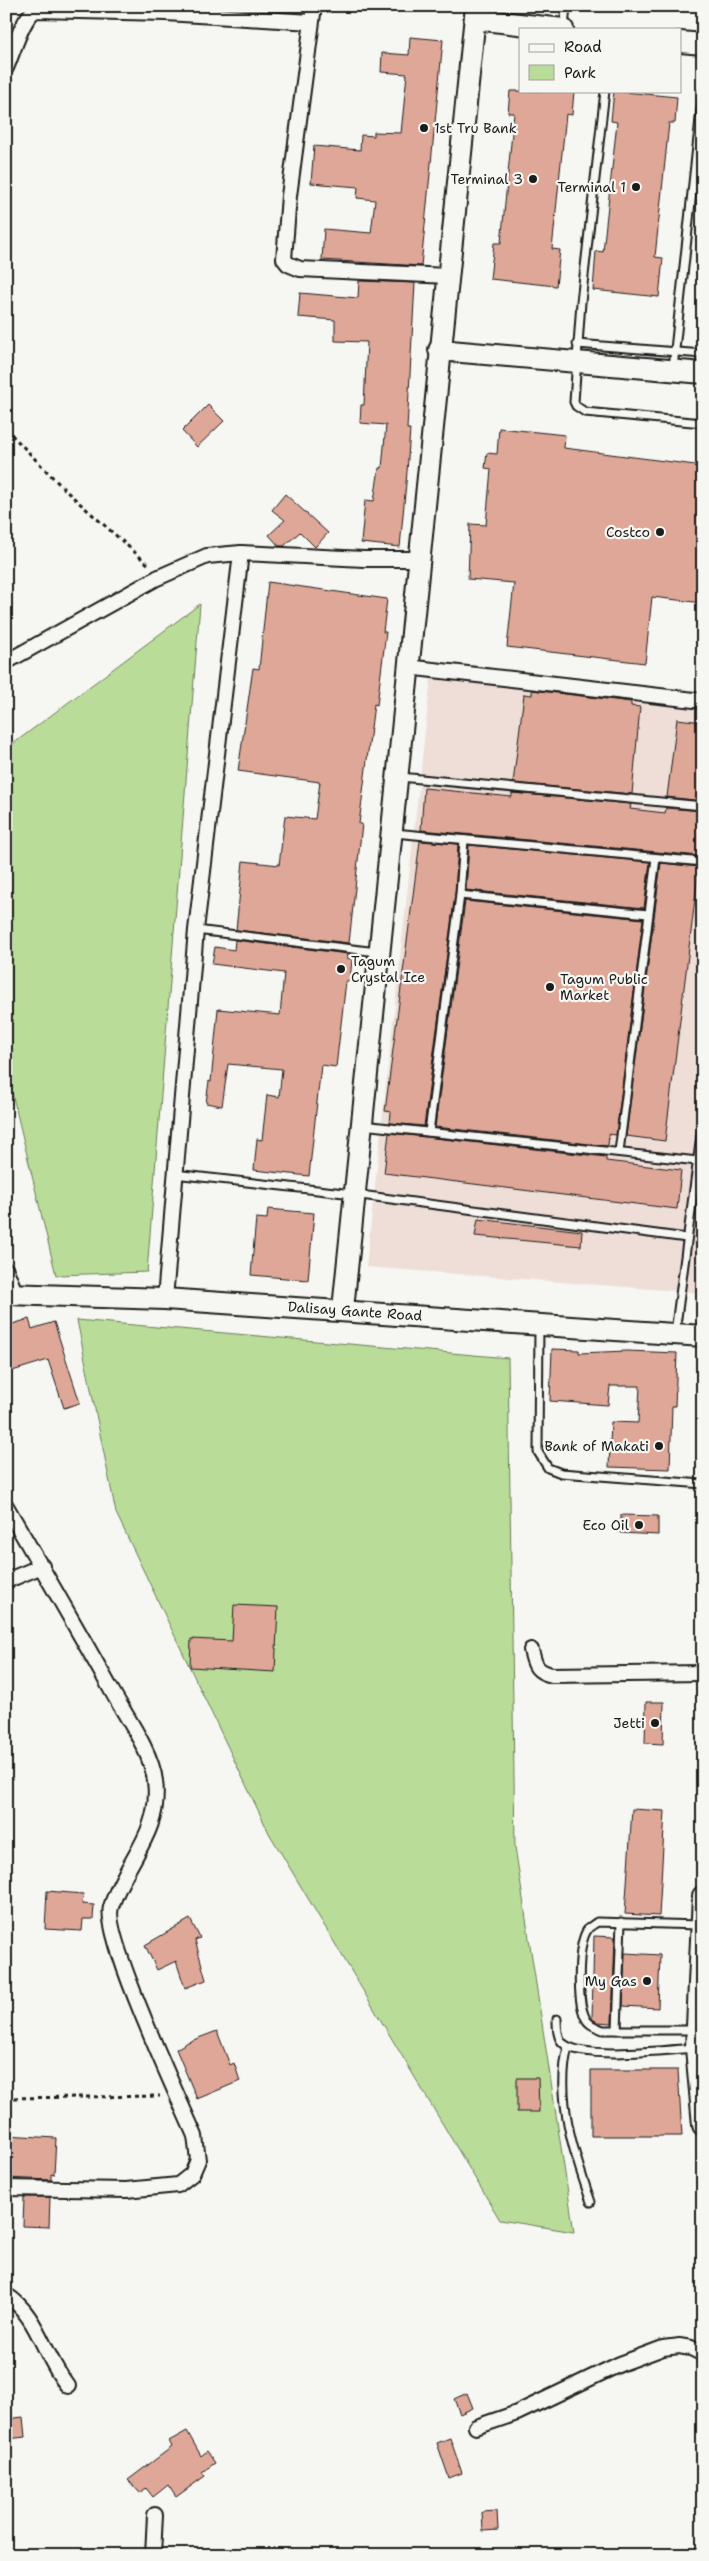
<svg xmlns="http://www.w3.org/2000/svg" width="709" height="2561" font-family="'Shantell Sans',sans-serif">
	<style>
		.built { fill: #efded7 }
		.green { fill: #b9dd98; stroke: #6a7c5a }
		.building { fill: #dfa797; stroke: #1c1c1c }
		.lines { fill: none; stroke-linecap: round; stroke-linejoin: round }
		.lane-casing { stroke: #1c1c1c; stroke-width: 11 }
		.street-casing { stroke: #1c1c1c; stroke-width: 18 }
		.secondary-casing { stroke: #1c1c1c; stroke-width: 24 }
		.path { stroke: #1c1c1c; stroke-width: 3; stroke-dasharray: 4 4; stroke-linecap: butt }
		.lane { stroke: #f6f6f2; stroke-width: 7 }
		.street { stroke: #f6f6f2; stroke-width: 14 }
		.secondary { stroke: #f6f6f2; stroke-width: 20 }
		.poi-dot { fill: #1c1c1c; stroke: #f6f6f2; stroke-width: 2 }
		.labels { text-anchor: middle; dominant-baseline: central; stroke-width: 4.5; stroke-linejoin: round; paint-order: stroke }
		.poi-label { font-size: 14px; fill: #1c1c1c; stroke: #f6f6f2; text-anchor: end }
		.street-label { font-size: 14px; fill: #1c1c1c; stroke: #f6f6f2 }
	</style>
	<rect width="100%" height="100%" fill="#f6f6f2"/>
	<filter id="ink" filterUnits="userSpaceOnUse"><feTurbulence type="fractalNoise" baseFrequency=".02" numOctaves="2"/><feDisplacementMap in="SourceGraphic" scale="10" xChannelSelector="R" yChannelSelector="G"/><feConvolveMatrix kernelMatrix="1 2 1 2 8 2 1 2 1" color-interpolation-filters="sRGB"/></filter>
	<g filter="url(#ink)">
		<path class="built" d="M431,677L703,707V1293L366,1267Z"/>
		<g class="green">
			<path d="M200,604L147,1272L56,1275L6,1068V749Z"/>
			<path d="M77,1320L508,1358L515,1847L574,2232L500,2220L269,1833L116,1513Z"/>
		</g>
		<g class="building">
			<path d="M410,37L443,40L421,266L322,260L324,229L371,233L375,200L357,198L358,187L311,183L314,146L360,150L361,135L374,136V132L401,133L407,74L381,72L382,53L409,55Z"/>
			<path d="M510,91H574L572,115L566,114L552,249L560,250L556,286L490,279L494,243H501L514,113H508Z"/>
			<path d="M614,91L677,97L675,123H669L655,257L663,258L659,297L593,290L596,251L603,252L617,122L611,121Z"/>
			<path d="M359,281L415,283L407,429H410L407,472L400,547L361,543L365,500L374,501L379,468H382L386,425L360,423L361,405H364L367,342L335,341V320L298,317L300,293L358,298Z"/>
			<path d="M208,405L224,421L197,447L182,431Z"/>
			<path d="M499,428L565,435L564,448L703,466V603L652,597L645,663L507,647L514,583L468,579L470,524L486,525L491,469L485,468L487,453L497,454Z"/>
			<path d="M285,494L328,533L315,547L300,532L284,546H279L269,535L285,520L272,510Z"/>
			<path d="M268,582L387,599L383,632H386L377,705L374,704L359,824H362L349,943L236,930L243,861L279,865L285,816L315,819L320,782L238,771L253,668L259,669Z"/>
			<path d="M532,690L631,702V706L640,707L632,794L513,783L524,694L532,695Z"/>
			<path d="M677,719L703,722V801L667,797Z"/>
			<path d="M424,788L512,797V793L631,804L630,809L665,813L666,808L703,811V854H700V856L421,830Z"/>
			<path d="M420,841L458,844L455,894L424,1126L390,1123L391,1112L385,1111Z"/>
			<path d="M469,845L650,862L644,908L466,890Z"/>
			<path d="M661,863L699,867L665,1141L626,1136Z"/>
			<path d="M465,901L643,919L616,1135L609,1134L608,1146L435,1127Z"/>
			<path d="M235,940L348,954L347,958L352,959L350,981H346L336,1067L321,1065L309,1176L254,1170L257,1139L262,1140L267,1095L279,1097L282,1069L228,1064L222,1106L206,1103L209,1081L211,1082L218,1009L280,1015L284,973L212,964L215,947L234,950Z"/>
			<path d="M389,1133L606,1157V1161L681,1170L677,1209L384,1173Z"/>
			<path d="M268,1209L314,1213L308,1280L251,1275L256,1218L267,1219Z"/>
			<path d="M478,1219L582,1231L581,1246L475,1236Z"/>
			<path d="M29,1319L32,1329L54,1322L80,1403L64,1408L48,1360L6,1373V1326Z"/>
			<path d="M552,1349L579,1350V1353L627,1351L677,1353L675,1406H672L670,1469L609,1467L611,1422L638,1423L640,1386H610L608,1405L550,1401Z"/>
			<path d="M621,1515L658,1516V1535L621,1533Z"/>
			<path d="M234,1605L278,1607L275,1672L190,1667L191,1639L232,1641Z"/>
			<path d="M646,1702H664L663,1744L645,1743Z"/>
			<path d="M632,1809L665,1811L659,1916L625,1914Z"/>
			<path d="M47,1891L83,1894L82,1904L94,1905L93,1919H83L82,1931L45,1929Z"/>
			<path d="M190,1919L200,1938L195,1940L206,1980L185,1988L176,1961L157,1970L145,1945Z"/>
			<path d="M594,1936L615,1937L612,2023L598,2022L592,2019Z"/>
			<path d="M625,1953L660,1955L658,2008L623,2006Z"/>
			<path d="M217,2031L230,2065L234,2063L240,2081L197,2099L176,2049L188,2042Z"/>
			<path d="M591,2070H678L682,2136H591Z"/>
			<path d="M517,2078H538L539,2112H517Z"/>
			<path d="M6,2135L56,2138L54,2175L51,2174V2180L6,2178Z"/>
			<path d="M24,2197H50L49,2227L23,2226Z"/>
			<path d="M467,2393L473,2408L460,2414L454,2399Z"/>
			<path d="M23,2417L25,2437L8,2439L7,2419Z"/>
			<path d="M187,2431L201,2456L207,2451L215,2463L202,2472L205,2476L176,2497L168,2485L153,2497L146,2488L140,2493L128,2480L172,2447L169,2441Z"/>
			<path d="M450,2438L462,2473L449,2478L437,2443Z"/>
			<path d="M497,2511L498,2530L483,2531L482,2512Z"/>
		</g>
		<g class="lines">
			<g class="lane-casing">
				<g id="lane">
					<path d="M564,28L566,6"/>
					<path d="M605,91L581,302L574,402L576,406L585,412L703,423"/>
					<path d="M577,344L703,354"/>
					<path d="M673,368L703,91"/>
					<path d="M400,777L703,806"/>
					<path d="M394,833L703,862"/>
					<path d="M460,895L648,914"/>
					<path d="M196,930L377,952"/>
					<path d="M362,1125L698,1161"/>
					<path d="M429,1132L460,895L464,840"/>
					<path d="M619,1152L656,858"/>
					<path d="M174,1174L353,1194L687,1238"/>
					<path d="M539,1326L538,1452L548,1468L561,1473L703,1484"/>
					<path d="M675,1333L703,1120"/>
					<path d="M557,2019C557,2027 557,2039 564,2044C583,2060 668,2050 695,2048"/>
					<path d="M617,2030L621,1922"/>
					<path d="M696,2030H603C596,2027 588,2025 585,2017C577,2001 577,1943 588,1929C590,1926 595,1924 597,1922L699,1925"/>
					<path d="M568,2047C555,2097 574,2154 591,2202"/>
				</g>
			</g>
			<g class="street-casing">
				<g id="street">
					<path d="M314,6L289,196L284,259L288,264L300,269L448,276"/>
					<path d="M6,68C13,53 22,17 36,10L166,13L311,22"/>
					<path d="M6,662L157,578L207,556L241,553L364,559H418"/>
					<path d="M407,667L703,701"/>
					<path d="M6,1270L16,1295"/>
					<path d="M165,1299L196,930L241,553"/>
					<path d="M6,1506C42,1568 78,1630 113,1693C127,1718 152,1753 155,1781C162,1833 125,1861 111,1907C102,1935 180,2101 195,2136L198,2160L192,2174L178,2185L126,2190L6,2188"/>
					<path d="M6,1581L42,1566"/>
					<path d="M531,1650C535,1665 535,1671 552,1675L703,1673"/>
					<path d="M6,2295C38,2314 44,2358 68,2386"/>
					<path d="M476,2427L517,2413L620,2364L663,2348L679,2346L691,2348L703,2354"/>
					<path d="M153,2555L155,2515"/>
				</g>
			</g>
			<g class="secondary-casing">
				<g id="secondary">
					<path d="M475,19L563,29"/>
					<path d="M680,42L703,44"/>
					<path d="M439,350L703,373"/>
					<path d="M6,1294L165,1299L703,1336"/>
					<path d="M343,1309L476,6"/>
					<path d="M703,1896L696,2048L703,2125"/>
				</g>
			</g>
			<g class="path">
				<path d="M6,429L66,491L149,565"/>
				<path d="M6,2098L160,2096"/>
			</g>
			<use href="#lane" class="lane"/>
			<use href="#street" class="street"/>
			<use href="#secondary" class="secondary"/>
		</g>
	</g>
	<g class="poi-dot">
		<circle cx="424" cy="128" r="5"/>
		<circle cx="533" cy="179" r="5"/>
		<circle cx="636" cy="187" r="5"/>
		<circle cx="660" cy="532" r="5"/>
		<circle cx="341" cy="969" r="5"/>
		<circle cx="550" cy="987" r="5"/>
		<circle cx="659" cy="1446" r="5"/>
		<circle cx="639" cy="1525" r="5"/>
		<circle cx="655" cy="1723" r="5"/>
		<circle cx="647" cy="1981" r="5"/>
	</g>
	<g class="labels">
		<g class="poi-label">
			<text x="434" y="128" text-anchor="start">1st Tru Bank</text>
			<text x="523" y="179">Terminal 3</text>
			<text x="626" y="187">Terminal 1</text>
			<text x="650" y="532">Costco</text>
			<text x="351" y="961" text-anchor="start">Tagum<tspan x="351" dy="16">Crystal Ice</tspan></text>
			<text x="560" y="979" text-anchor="start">Tagum Public<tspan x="560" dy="16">Market</tspan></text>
			<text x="649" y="1446">Bank of Makati</text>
			<text x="629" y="1525">Eco Oil</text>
			<text x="645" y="1723">Jetti</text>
			<text x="637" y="1981">My Gas</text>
		</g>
		<g class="street-label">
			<text transform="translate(355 1311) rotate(4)">Dalisay Gante Road</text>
		</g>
	</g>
	<rect width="709" height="2561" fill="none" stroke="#f6f6f2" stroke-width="25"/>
	<rect x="12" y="12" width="684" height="2536" fill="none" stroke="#1c1c1c" stroke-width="2" filter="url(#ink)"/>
	<rect x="519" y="28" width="162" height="65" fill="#f6f6f2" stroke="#9f9f9c"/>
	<rect x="529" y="44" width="25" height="8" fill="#f6f6f2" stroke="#9f9f9c"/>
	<text x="564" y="52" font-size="15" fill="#1c1c1c">Road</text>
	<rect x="529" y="65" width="25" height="15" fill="#b9dd98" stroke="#9f9f9c"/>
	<text x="564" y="78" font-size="15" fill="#1c1c1c">Park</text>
</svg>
